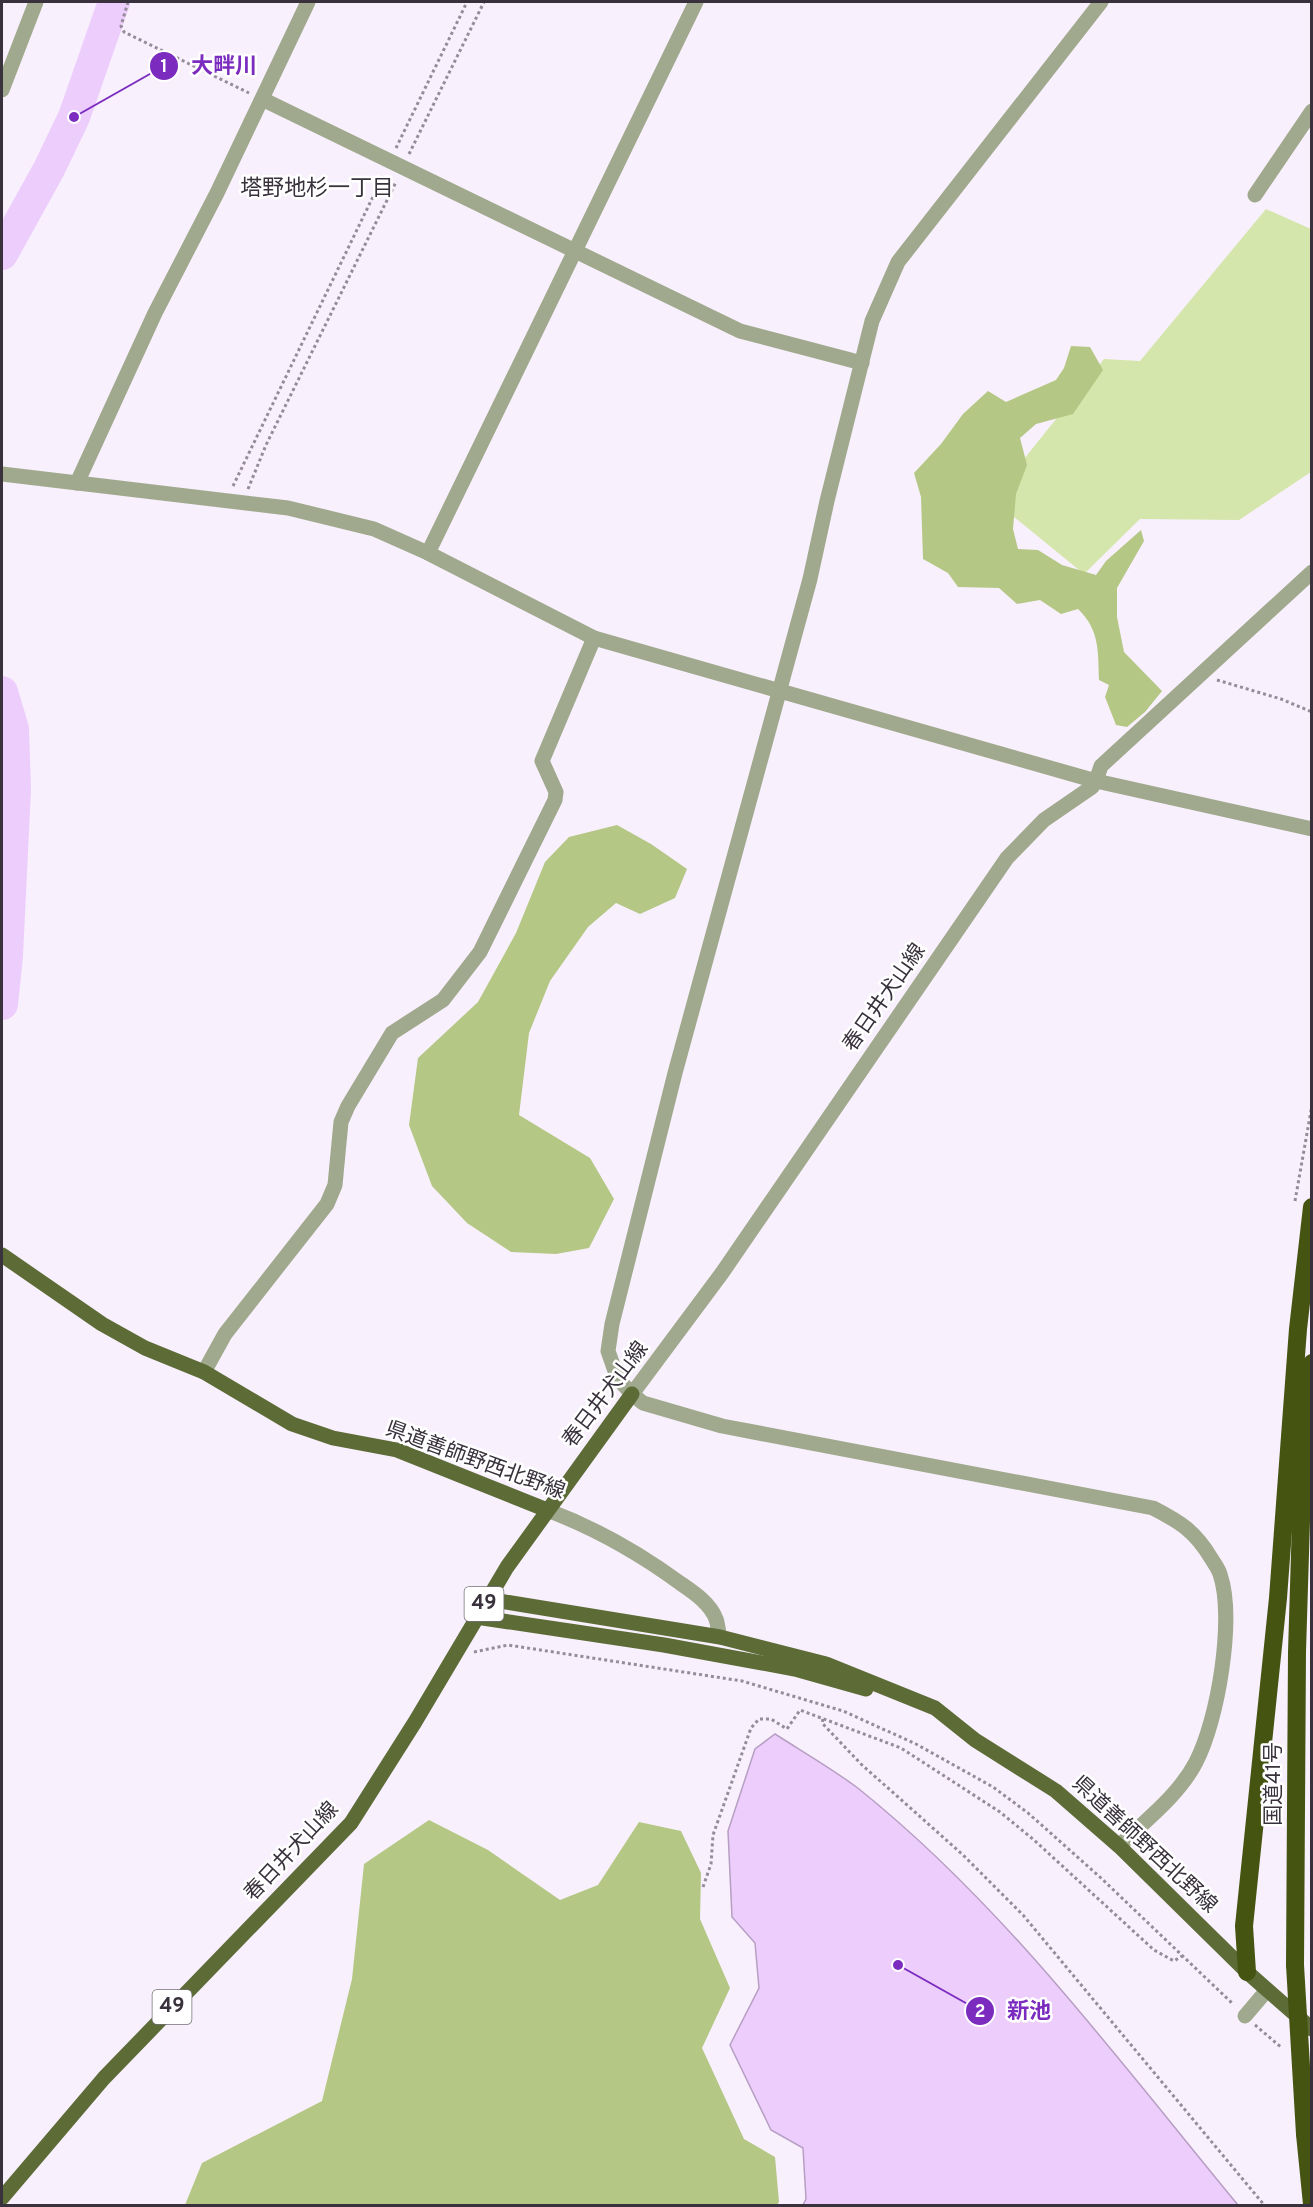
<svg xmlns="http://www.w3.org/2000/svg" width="1313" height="2207" font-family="Overpass,'Noto Sans JP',sans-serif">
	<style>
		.green { fill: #d5e6ac }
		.forest { fill: #b4c784 }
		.water { fill: #edcdfc; stroke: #b79ec3; stroke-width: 1.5 }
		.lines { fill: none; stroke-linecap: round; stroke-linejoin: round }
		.river { stroke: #edcdfc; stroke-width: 32 }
		.path { stroke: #948c98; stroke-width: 3; stroke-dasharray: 3 3; stroke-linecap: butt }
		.minor { stroke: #a0a98d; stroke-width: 15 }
		.major { stroke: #5d6b37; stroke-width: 15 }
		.highway { stroke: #465412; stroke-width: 18 }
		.highway-bridge { stroke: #465412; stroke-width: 18 }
		.labels { text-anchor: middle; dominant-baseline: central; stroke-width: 5; stroke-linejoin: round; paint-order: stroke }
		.shield { fill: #fff; stroke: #747077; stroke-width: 1.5 }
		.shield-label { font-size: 20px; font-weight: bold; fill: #39323d }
		.street-label { font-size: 21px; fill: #39323d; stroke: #fff }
		.neighbourhood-label { font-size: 22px; fill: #39323d; stroke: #fff }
		.leader { fill: none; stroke: #7b2cbf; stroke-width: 2 }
		.callout-dot { fill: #7b2cbf; stroke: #fff; stroke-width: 2 }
		.mark-label { font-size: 18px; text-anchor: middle; font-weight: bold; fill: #fff }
		.callout-label { font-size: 22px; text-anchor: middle; font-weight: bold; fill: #7b2cbf; stroke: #fff; stroke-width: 5; stroke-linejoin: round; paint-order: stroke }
	</style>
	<rect width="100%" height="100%" fill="#f8f0fc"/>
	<path class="green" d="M1266,209L1311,229V472L1239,520L1140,519L1084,574L992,499L1104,359L1140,361Z"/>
	<g class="forest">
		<path d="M1071,346L1090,347L1103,370L1073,414L1036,424L1020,438L1027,465L1016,494L1013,529L1018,549L1038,550L1062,565L1096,575L1106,561L1141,530L1144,541L1117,588V617L1124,652L1162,691L1145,712L1127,727L1116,725L1105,697L1109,685L1099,680C1098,652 1100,630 1078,609L1061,614L1040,600L1017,604L999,588L958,587L948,573L923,559L921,497L914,473L941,444L963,414L988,391L1006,402L1056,380L1064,368Z"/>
		<path d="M617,825L651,844L687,869L675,898L640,914L616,903L588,927L550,981L529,1033L519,1115L590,1158L614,1199L589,1248L556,1254L511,1252L467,1223L432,1186L409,1125L418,1058L478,1002L516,933L545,862L569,837Z"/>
		<path d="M429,1820L488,1850L560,1900L598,1885L639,1822L681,1831L701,1873L700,1919L730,1988L702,2048L744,2139L775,2157L779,2202L777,2205H185L202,2163L322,2101L352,1979L364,1864Z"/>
	</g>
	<path class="water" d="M775,1734C803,1752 833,1769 859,1789C1006,1907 1119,2061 1238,2205H803L806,2199L803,2148L771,2130L730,2045L759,1988L755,1943L732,1917L728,1831L755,1749Z"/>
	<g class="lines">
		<g class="river">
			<path d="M2,254L49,169L74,117L114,2"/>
			<path d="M2,692L13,729L15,789L7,956L2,1004"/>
		</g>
		<g class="path">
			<path d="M128,2L121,26L124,32L249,93"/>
			<path d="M396,148L467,2"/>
			<path d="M409,154L484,2"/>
			<path d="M233,486L383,176"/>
			<path d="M248,489L266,445L396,182"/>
			<path d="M1217,680L1281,699L1312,712"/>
			<path d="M1295,1201L1312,1105"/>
			<path d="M474,1652L508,1645L742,1681L843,1711L916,1744L993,1787L1028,1813L1101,1878L1233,2004"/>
			<path d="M823,1719L822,1723L861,1764L963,1855L1023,1915L1265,2206"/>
			<path d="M703,1887L711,1864L713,1835L751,1728L759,1719H771L787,1729L800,1710L901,1748L1000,1812L1034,1840L1154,1950L1174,1961L1182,1956"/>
			<path d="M1255,2025L1282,2048"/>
		</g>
		<g class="minor">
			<path d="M1101,2L898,262L872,321L827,501L810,579L675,1073L612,1324L608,1351L615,1371L620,1381L632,1394L643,1403L722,1426L1153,1508C1180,1522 1195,1531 1211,1558C1214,1563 1218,1568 1220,1574C1235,1618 1218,1720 1196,1762C1179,1795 1146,1820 1119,1846"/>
			<path d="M2,90L36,2"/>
			<path d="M262,99L740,331L862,363"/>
			<path d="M1255,195L1312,111"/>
			<path d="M2,474L288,508L374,529L428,553L594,638L1096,781L1101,766L1312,572"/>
			<path d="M77,483L155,313L217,193L308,2"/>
			<path d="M428,553L696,2"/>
			<path d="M204,1372L225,1334L327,1204L335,1185L341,1122L348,1106L392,1033L443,1000L480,952L555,800L556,792L542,761L594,638"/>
			<path d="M632,1394L722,1273L1007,858L1044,820L1092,787L1096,781L1312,829"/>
			<path d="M547,1510C595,1528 639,1553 680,1583C693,1592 710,1603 716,1619C718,1624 718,1631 720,1637"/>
			<path d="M1245,2016L1267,1990"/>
		</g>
		<g class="major">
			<path d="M2,1255L102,1324L145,1348L204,1372L292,1424L333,1438L397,1450L547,1510"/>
			<path d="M487,1599L720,1637L826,1664L935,1708L975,1740L1056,1791L1119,1846L1247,1972L1312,2029"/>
			<path d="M476,1617L664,1645L795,1669L866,1689"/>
			<path d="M2,2198L104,2078L351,1823L415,1722L507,1567L632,1394"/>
		</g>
		<g class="highway">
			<path d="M1295,1965L1297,1652L1302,1488L1312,1363"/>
			<path d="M1247,1972L1244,1926L1278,1598L1298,1329L1312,1207"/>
			<path d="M1305,2134L1312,2204"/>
		</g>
		<path class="highway-bridge" d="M1295,1965L1305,2134"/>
	</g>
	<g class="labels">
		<g class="shield">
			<rect x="464.5" y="1587" width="39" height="34" rx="4.5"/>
			<rect x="152.5" y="1990" width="39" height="34" rx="4.5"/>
		</g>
		<g class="shield-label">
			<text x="484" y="1604">49</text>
			<text x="172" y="2007">49</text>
		</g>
		<g class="street-label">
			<text transform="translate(885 998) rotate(-55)">春日井犬山線</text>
			<text transform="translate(606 1395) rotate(-53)">春日井犬山線</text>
			<text transform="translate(475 1461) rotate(20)">県道善師野西北野線</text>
			<text transform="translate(1274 1784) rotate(-90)">国道41号</text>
			<text transform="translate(1144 1845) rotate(43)">県道善師野西北野線</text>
			<text transform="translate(292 1852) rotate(-47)">春日井犬山線</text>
		</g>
		<g class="neighbourhood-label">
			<text x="317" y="189">塔野地杉一丁目</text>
		</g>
	</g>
	<path class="leader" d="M74 117L164 66M898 1965L980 2011"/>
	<g class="callout-dot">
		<circle cx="74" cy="117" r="6"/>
		<circle cx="898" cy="1965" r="6"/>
		<circle cx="164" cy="66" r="15"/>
		<circle cx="980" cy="2011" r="15"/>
	</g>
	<g class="mark-label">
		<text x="164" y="72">1</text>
		<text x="980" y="2017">2</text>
	</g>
	<g class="callout-label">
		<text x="224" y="73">大畔川</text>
		<text x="1029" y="2018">新池</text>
	</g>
	<rect width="1313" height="2207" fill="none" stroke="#39323d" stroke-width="6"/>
</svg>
